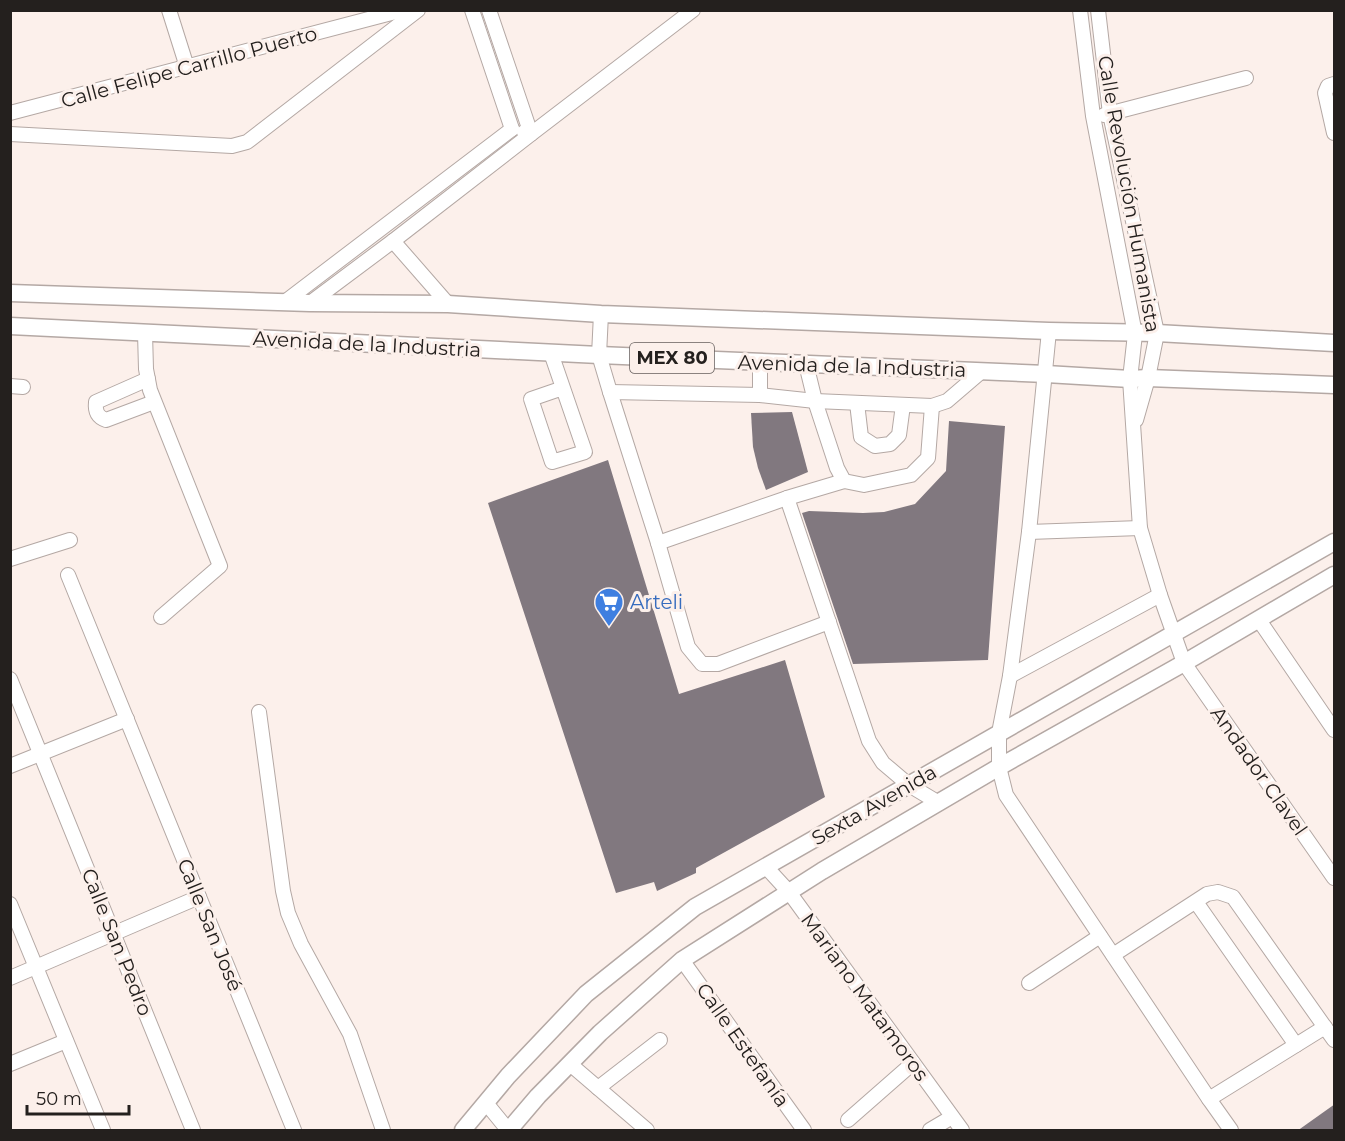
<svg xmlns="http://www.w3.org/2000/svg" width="1345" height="1141" font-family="Montserrat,sans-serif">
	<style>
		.building { fill: #81787f }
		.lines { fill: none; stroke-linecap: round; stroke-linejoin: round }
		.minor-casing { stroke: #b4a8a4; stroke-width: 16 }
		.major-casing { stroke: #b4a8a4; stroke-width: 19 }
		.minor { stroke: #fff; stroke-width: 14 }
		.major { stroke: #fff; stroke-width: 16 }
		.labels { text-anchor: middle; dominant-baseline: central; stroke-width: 6; stroke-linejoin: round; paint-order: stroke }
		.shield { fill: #fcf0eb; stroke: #655e5c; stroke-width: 1.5 }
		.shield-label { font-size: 18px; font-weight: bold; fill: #24201e }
		.street-label { font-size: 20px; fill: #24201e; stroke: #fcf0eb }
		.shop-label { font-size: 20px; fill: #366cbe; stroke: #fcf0eb; text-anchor: start }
	</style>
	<rect width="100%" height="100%" fill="#fcf0eb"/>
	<g class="building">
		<path d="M792,412L808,472L766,490L758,468L753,447L751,413Z"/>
		<path d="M949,421L1005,426L988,660L853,664L802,513L809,511L863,513L884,512L915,504L946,471Z"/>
		<path d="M608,460L679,694L785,660L825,797L696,868V873L657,891L654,882L616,893L488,503Z"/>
		<path d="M1335,1104V1131H1297Z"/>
	</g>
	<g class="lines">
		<g class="minor-casing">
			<g id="minor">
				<path d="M169,10L187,67"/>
				<path d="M472,10L512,129"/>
				<path d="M1080,10L1093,116L1135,334L1130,379L1140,528L1160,595L1184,663L1334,878"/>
				<path d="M1098,10L1110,114L1157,333L1148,378L1136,420"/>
				<path d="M1334,84L1328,86L1325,93L1334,133"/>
				<path d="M10,113L403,10"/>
				<path d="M1104,115L1246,78"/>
				<path d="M524,132L531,134L693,10"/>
				<path d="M10,134L232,146L247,142L418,10"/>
				<path d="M393,241L448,304"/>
				<path d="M286,301L512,129"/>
				<path d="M310,303L393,241L531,134L489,10"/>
				<path d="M601,314L599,355L610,392"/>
				<path d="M1049,331L1029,532L1010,676L999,733V767L1006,795L1209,1099L1231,1130"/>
				<path d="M145,333L146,369L150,390L220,566L161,617"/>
				<path d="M551,353L585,452L552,462L531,399L563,388"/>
				<path d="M806,364L815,401L837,468L844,481L864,485L911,475L928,458L932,406"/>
				<path d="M148,379L96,402C95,411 97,417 106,420L154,402"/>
				<path d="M10,386L23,387"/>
				<path d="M760,395V362"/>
				<path d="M857,403L861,437L875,446L890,444L899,435L903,405"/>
				<path d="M787,498L869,741L883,763L909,785L939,803"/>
				<path d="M1029,532L1140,528"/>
				<path d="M658,543L787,498L844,481"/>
				<path d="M10,559L70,540"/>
				<path d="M68,575L294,1130"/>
				<path d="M1259,620L1334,730"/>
				<path d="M829,622L718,664H702L688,647L658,543L610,392L760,395L815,401L932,406L947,401L982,371"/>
				<path d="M1010,676L1160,595"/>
				<path d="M10,679L193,1130"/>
				<path d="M259,712L283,891L288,913L301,944L350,1034L383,1130"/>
				<path d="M10,766L127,719"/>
				<path d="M766,867L789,892L962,1130"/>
				<path d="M1196,902L1296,1045"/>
				<path d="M10,904L103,1130"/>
				<path d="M1113,955L1207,894L1218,892L1233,897L1334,1040"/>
				<path d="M682,960L804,1130"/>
				<path d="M10,978L199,897"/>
				<path d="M1029,983L1100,936"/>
				<path d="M10,1064L66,1041"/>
				<path d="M570,1064L647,1130"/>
				<path d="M598,1088L660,1040"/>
				<path d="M1209,1099L1325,1027"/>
				<path d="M486,1103L508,1130"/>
				<path d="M848,1120L913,1063"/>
				<path d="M930,1130L952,1117"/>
			</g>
		</g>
		<g class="major-casing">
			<g id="major">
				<path d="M10,293L310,303L448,304L601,314L1049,331L1157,333L1334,343"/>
				<path d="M10,326L599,355L1046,374L1130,379L1148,378L1334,385"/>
				<path d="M463,1130L508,1076L586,994L695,907L1334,542"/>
				<path d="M509,1130L538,1096L600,1033L682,960L822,871L999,767L1184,663L1334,575"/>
			</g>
		</g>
		<use href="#minor" class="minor"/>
		<use href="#major" class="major"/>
	</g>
	<defs>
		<g id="supermarket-pin" transform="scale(1.5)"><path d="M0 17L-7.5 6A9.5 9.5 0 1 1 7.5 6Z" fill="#3f7fe0" stroke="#fcf0eb"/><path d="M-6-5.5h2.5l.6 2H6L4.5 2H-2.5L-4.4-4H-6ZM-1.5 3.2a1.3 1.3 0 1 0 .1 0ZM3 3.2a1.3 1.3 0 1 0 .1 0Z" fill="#fff"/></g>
	</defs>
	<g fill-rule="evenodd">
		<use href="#supermarket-pin" x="609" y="602"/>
	</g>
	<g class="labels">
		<rect class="shield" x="630" y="343" width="84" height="30" rx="4.5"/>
		<g class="shield-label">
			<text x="672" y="358">MEX 80</text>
		</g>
		<g class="street-label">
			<text transform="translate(189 67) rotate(-15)">Calle Felipe Carrillo Puerto</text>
			<text transform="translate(1129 194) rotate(80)">Calle Revolución Humanista</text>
			<text transform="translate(367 344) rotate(3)">Avenida de la Industria</text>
			<text transform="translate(852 366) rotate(2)">Avenida de la Industria</text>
			<text transform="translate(1259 771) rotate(55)">Andador Clavel</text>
			<text transform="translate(874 805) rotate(-30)">Sexta Avenida</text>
			<text transform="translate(210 925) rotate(68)">Calle San José</text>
			<text transform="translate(117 942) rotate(68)">Calle San Pedro</text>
			<text transform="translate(865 997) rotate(54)">Mariano Matamoros</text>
			<text transform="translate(743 1045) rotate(55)">Calle Estefanía</text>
		</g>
		<g class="shop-label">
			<text x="630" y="602">Arteli</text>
		</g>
	</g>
	<rect width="1345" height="1141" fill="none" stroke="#24201e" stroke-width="24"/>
	<path d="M27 1105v9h102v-9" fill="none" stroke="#24201e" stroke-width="3"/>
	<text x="36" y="1105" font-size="18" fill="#24201e" stroke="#fcf0eb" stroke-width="4.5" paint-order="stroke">50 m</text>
</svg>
